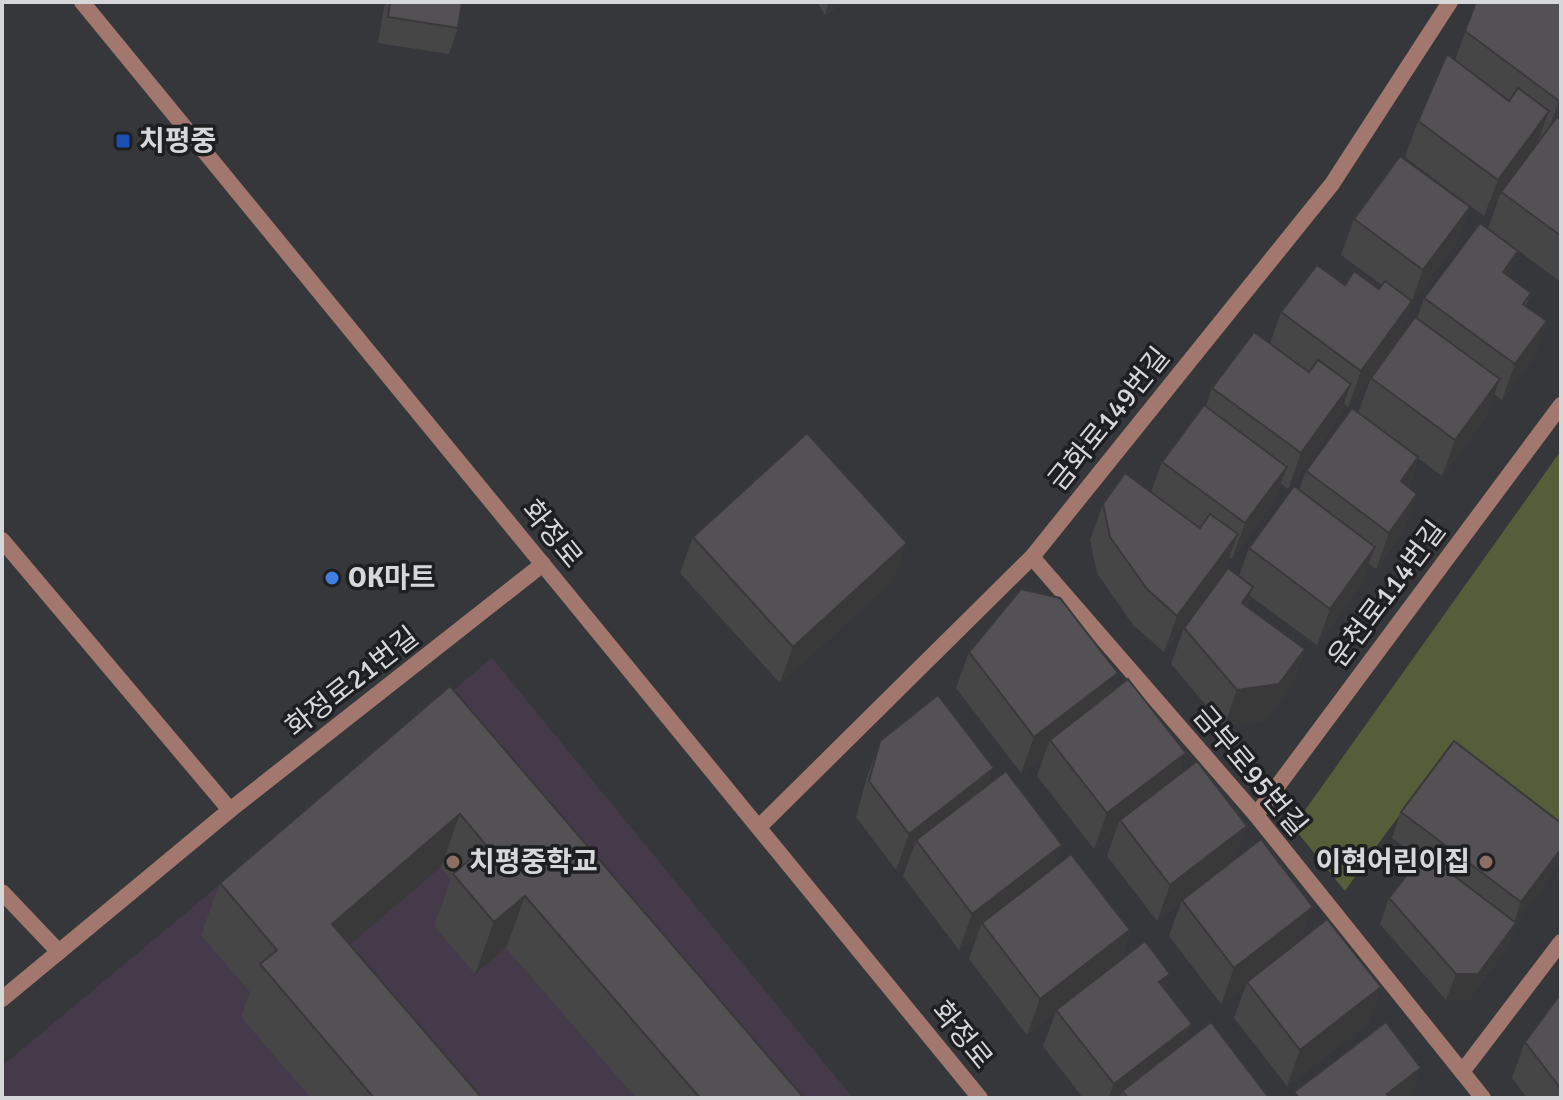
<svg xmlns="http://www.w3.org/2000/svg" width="1563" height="1100" font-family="Signika,'Noto Sans KR',sans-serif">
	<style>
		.education { fill: #453a4a }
		.green { fill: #555e39 }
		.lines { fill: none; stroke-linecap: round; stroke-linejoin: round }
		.minor { stroke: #a2786e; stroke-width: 16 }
		.tertiary { stroke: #a2786e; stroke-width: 16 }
		.wall { fill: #474647 }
		.shaded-wall { fill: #3a393a }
		.building { fill: #535153; stroke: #3a393a; stroke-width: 2 }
		.transit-dot { fill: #1a4fb4; stroke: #1e1f20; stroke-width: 3 }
		.shop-dot { fill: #3f7fe0; stroke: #1e1f20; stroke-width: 3 }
		.education-dot { fill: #8d6e63; stroke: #1e1f20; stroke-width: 3 }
		.labels { text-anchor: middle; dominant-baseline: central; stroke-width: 7; stroke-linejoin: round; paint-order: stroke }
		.poi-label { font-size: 28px; font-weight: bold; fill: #d6d7d9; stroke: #1e1f20; text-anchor: start }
		.street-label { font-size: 28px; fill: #d6d7d9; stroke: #1e1f20 }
	</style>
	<rect width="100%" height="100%" fill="#35373a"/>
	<path class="education" d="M492,658L853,1098H2V1066Z"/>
	<path class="green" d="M1560,452L1561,831L1450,748L1381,840L1345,891L1293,827Z"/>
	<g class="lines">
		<g class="minor">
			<path d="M2,540L230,810"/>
			<path d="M1032,557L1256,815L1483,1098"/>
			<path d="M1256,815L1561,405"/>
			<path d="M759,827L1032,557L1332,184L1450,2"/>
			<path d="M2,892L59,952"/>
			<path d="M2,999L230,810L543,564"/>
			<path d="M1462,1072L1561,942"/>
		</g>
		<path class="tertiary" d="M82,2L980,1098"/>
	</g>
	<g class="wall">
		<path d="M385,2H462L458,28L449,54L378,43Z"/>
		<path d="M817,2H846L825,15Z"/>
		<path d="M1476,2H1561L1559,119L1561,120V282L1488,228L1500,195L1484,216L1405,157L1418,121L1455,60Z"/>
		<path d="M1470,207L1456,243L1411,305L1399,337L1348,407L1344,404L1338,420L1288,489L1281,484L1274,503L1232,559L1229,557L1224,570L1164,652L1133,625L1097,573L1090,540L1103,504L1151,492L1162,462L1206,406L1212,388L1270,344L1281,312L1345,285L1379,289L1382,285L1341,255L1354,219Z"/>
		<path d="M1518,251L1509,276L1531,293L1526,306L1547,321L1534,357L1502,400L1494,394L1487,415L1442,476L1418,458L1408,486L1404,530L1376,569L1369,564L1362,583L1317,645L1250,596L1247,606L1305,649L1292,685L1266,720L1224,726L1171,664L1184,628L1239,576L1249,548L1299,490L1306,471L1358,413L1371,378L1417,319L1424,298Z"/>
		<path d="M693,537L894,579L780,683L680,573Z"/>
		<path d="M969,652L1118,673L1111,692L1186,753L1177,775L1235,859L1302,939L1381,987L1368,1023L1287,1086L1234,1018L1246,985L1221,1004L1169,936L1181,903L1157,921L1107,856L1115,833L1094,849L1037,776L1044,756L1021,773L956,688Z"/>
		<path d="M450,686L804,1098H636L506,948L475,974L434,926L451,879L441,867L349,945L482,1098H311L241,1017L250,992L201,935L220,883Z"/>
		<path d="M880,741L988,785L1054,867L1130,930L1119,962L1170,974L1165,989L1192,1024L1185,1042L1269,1098H1083L1043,1046L1055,1014L1027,1035L969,959L977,936L959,950L903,876L909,860L896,870L856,817L867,777Z"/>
		<path d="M1401,812L1561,823L1516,923L1506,949L1468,1000H1446L1380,924L1389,898L1420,859L1392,838Z"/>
		<path d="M1561,993V1098H1527L1512,1078L1525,1042Z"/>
	</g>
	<g class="shaded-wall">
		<path d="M829,2H846L825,15Z"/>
		<path d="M1561,98V116L1546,137L1559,101Z"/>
		<path d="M1549,111L1536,147L1484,216L1498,180Z"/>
		<path d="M1470,207L1456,243L1411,305L1399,337L1348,407L1361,371L1411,302L1423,270Z"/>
		<path d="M1518,251L1505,287L1503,272Z"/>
		<path d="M1547,321L1534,357L1502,400L1515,364Z"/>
		<path d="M1500,379L1487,415L1442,476L1455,440Z"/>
		<path d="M1351,384L1338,420L1288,489L1301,453Z"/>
		<path d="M1418,457L1405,493L1401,481Z"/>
		<path d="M1287,467L1274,503L1232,559L1245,523Z"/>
		<path d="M1417,494L1404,530L1376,569L1389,533Z"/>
		<path d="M1238,534L1224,570L1164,652L1177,616Z"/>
		<path d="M907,543L894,579L780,683L793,647Z"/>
		<path d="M1375,547L1362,583L1317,645L1330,609Z"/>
		<path d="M1253,587L1240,623L1242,603Z"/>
		<path d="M1305,649L1292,685L1266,720L1224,726L1237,690Z"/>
		<path d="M1118,673L1105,709L1050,740L1044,756L1021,773L1034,737Z"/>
		<path d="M1186,753L1172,789L1120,820L1115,833L1094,849L1107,813Z"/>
		<path d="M994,768L981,804L916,840L909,860L896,870L909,834Z"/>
		<path d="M460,814L441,867L313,976L332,924Z"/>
		<path d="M1247,826L1234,862L1182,900L1181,903L1157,921L1170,885Z"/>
		<path d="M1062,845L1049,881L982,923L977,936L959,950L972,914Z"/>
		<path d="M1561,849V863L1512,928L1521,902Z"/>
		<path d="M525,896L506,948L475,974L494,922Z"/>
		<path d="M1313,907L1300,943L1247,982L1246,985L1221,1004L1234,968Z"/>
		<path d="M1516,923L1506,949L1468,1000H1446L1456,974Z"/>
		<path d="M1130,930L1117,966L1056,1010L1055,1014L1027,1035L1040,999Z"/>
		<path d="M1170,974L1157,1010L1159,982Z"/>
		<path d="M1381,987L1368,1023L1287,1086L1300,1050Z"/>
		<path d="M1192,1024L1179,1060L1122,1091L1120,1098H1108L1114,1084Z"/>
		<path d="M1421,1068L1412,1094L1407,1098H1386L1387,1094Z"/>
	</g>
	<g class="building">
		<path d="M390,2H462L458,28L388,17Z"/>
		<path d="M1476,2H1561V98L1559,101L1465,31Z"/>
		<path d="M1447,54L1509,101L1518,88L1549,111L1498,180L1418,121Z"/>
		<path d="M1557,117L1561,120V236L1501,192Z"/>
		<path d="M1400,156L1470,207L1423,270L1354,219Z"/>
		<path d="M1480,223L1518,251L1503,272L1531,293L1523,304L1547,321L1515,364L1424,298Z"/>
		<path d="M1317,265L1345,285L1354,271L1379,289L1385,281L1412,301L1361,371L1281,312Z"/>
		<path d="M1415,317L1500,379L1455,440L1371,378Z"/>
		<path d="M1254,332L1309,372L1318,360L1351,384L1301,453L1212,388Z"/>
		<path d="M1204,405L1287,467L1245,523L1162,462Z"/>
		<path d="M1352,408L1418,457L1401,481L1417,494L1389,533L1306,471Z"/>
		<path d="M807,433L907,543L793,647L693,537Z"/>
		<path d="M1125,473L1200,528L1210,514L1238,534L1177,616L1147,589L1110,537L1103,504Z"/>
		<path d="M1294,486L1375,547L1330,609L1249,548Z"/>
		<path d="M1228,568L1253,587L1242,603L1305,649L1279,684L1237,690L1184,628Z"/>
		<path d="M1021,589L1060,598L1118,673L1034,737L969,652Z"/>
		<path d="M1128,679L1186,753L1107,813L1050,740Z"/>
		<path d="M450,686L804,1098H700L525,896L494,922L453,874L486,845L460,814L332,924L482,1098H374L260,964L277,950L220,883Z"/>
		<path d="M938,695L994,768L909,834L869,781L880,741Z"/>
		<path d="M1454,741L1561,823V849L1521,902L1401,812Z"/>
		<path d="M1197,761L1247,826L1170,885L1120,820Z"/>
		<path d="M1006,771L1062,845L972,914L916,840Z"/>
		<path d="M1261,839L1313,907L1234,968L1182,900Z"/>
		<path d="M1424,853L1516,923L1478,974H1456L1389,898Z"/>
		<path d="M1071,854L1130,930L1040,999L982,923Z"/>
		<path d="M1327,919L1381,987L1300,1050L1247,982Z"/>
		<path d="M1145,941L1170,974L1159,982L1192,1024L1114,1084L1056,1010Z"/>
		<path d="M1561,993V1089L1525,1042Z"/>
		<path d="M1211,1022L1269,1098H1128L1122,1091Z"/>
		<path d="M1386,1022L1421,1068L1387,1094L1390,1098H1299L1294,1092Z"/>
	</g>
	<rect class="transit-dot" x="115" y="133" width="16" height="16" rx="4"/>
	<circle class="shop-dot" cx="332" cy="578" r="8"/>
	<g class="education-dot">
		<circle cx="453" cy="862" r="8"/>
		<circle cx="1486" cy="862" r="8"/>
	</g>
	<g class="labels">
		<g class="poi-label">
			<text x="139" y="141">치평중</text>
			<text x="348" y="578">OK마트</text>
			<text x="469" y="862">치평중학교</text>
			<text x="1470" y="862" text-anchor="end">이현어린이집</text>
		</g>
		<g class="street-label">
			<text transform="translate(1109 419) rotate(-51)">금화로149번길</text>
			<text transform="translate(552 534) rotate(51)">화정로</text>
			<text transform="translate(1387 594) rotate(-53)">운천로114번길</text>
			<text transform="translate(352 682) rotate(-38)">화정로21번길</text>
			<text transform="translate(1250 771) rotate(50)">금부로95번길</text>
			<text transform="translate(962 1035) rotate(51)">화정로</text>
		</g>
	</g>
	<rect width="1563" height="1100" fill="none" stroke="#d6d7d9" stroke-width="8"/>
</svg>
